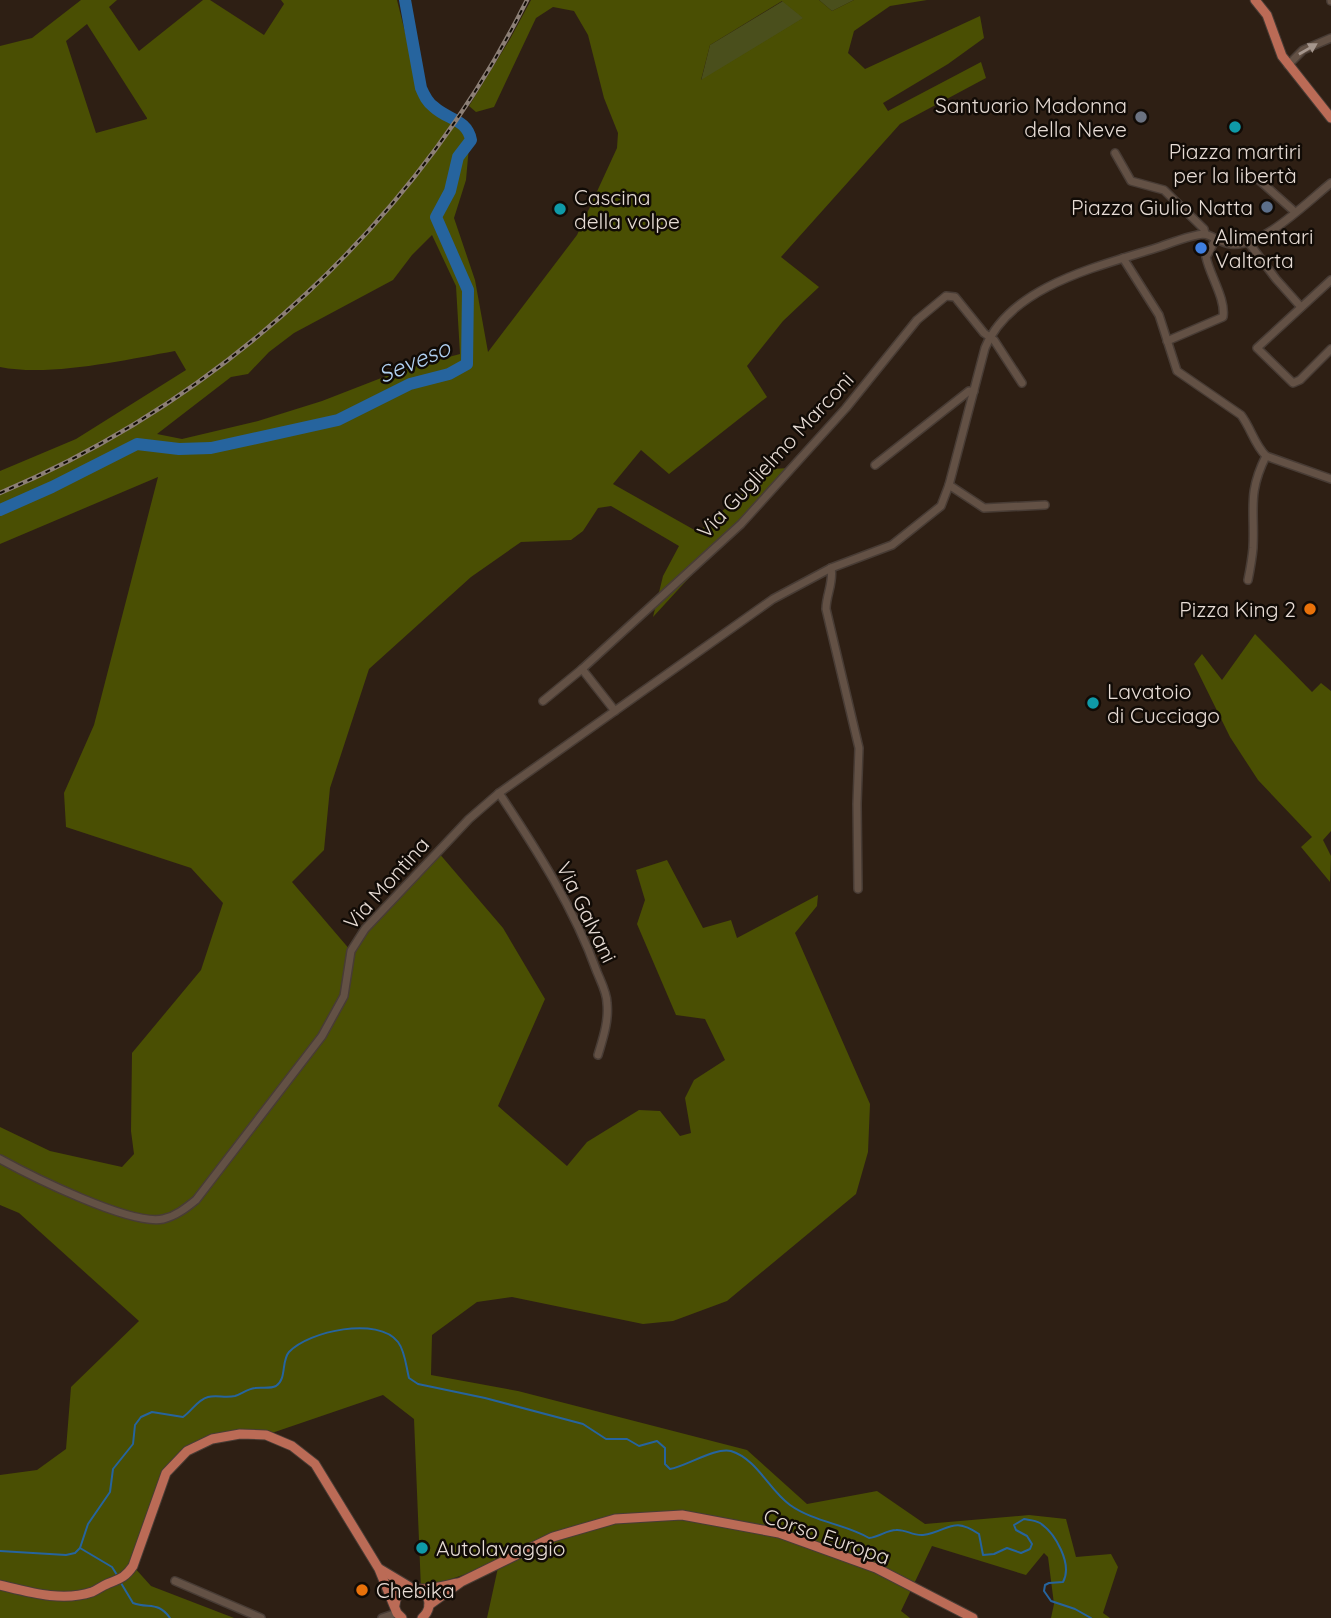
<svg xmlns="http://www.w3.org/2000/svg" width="1331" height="1618" font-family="Quicksand,sans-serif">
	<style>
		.green { fill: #4a4f1c }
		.forest { fill: #4a4f03; fill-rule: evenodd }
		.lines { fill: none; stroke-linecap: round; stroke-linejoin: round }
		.stream { stroke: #26649e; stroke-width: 2 }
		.river { stroke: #26649e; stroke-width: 12 }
		.minor-casing { stroke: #483c35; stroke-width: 10 }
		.major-casing { stroke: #483c35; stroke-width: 11 }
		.minor { stroke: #635145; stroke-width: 7 }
		.major { stroke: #bb6b56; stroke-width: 9 }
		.rail-casing { stroke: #8c7f76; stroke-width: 4.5 }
		.rail { stroke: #110b06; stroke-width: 2; stroke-dasharray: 5; stroke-linecap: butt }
		.oneway { fill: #a5968d }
		.worship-dot { fill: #6b7280; stroke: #110b06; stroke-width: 2.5 }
		.culture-dot { fill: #0f9aa8; stroke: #110b06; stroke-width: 2.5 }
		.service-dot { fill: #5c6f8a; stroke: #110b06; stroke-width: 2.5 }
		.shop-dot { fill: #3f7fe0; stroke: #110b06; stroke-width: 2.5 }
		.food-dot { fill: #e8710a; stroke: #110b06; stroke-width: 2.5 }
		.labels { text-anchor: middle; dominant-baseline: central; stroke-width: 5; stroke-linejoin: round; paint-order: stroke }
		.poi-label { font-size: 21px; fill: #e7dcd5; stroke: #110b06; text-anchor: start }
		.street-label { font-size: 21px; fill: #e7dcd5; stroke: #110b06 }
		.water-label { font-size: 23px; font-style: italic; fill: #b1d0f1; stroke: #110b06 }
	</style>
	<rect width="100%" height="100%" fill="#2e1f14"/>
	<g class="green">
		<path d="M819,0H854L832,11Z"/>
		<path d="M783,1L804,18L701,81L710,45Z"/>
	</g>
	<g class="forest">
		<path d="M81,0H117L109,7L139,51L203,0H210L264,35L284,4L281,0H397L413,64L427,100L435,108L462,123L470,135L466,180L454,218L475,280L488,352L577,235L617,148L618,133L604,98L588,35L574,11L553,7L536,18L494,107L476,112L469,106L510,39L531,0H819L832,11L854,0H927L890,6L854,31L848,53L865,69L980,16L984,38L948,64L883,103L888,111L981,62L986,78L900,124L781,257L819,287L783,321L747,366L767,397L669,474L641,450L613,484L698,532L771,469L790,468L653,617L663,576L679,546L611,506L598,508L583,531L571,540L521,542L471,577L369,669L330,788L324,850L292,882L351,951L365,929L438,852L503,928L545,999L498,1106L567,1166L587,1142L639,1110L660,1111L680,1136L691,1133L685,1098L694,1080L725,1060L705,1019L676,1015L637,924L645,900L636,870L667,860L703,928L731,920L737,938L818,895L817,906L795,933L870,1104L868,1152L856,1194L727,1301L673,1321L643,1324L512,1297L477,1302L432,1335L431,1375L518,1391L747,1450L807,1504L877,1491L925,1524L1029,1515L1066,1519L1076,1557L1111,1554L1118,1567L1103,1613L1110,1618H1051L1054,1604L1048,1557L1044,1553L1026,1575L932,1546L901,1611L910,1618H487L499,1563L421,1589L414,1419L383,1395L266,1435L240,1434L187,1451L166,1473L133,1566L151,1586L234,1618H0V1475L37,1470L66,1449L71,1387L139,1321L19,1213L0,1205V1127L50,1151L122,1167L134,1154L131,1131L132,1053L201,970L223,903L191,868L66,827L64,793L94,725L158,477L0,544V471L76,439L186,370L175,351C124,360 50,377 0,367V46L32,38ZM782,1L803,18L701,80L710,45ZM87,24L147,118V119L96,133L66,41ZM432,235L456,286L460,354L407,368L322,401L258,421L182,439L157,434L231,377L248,374L269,352L294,333L393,280L412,255Z"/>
		<path d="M1255,634L1312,692L1321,683L1331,691V831L1323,840L1331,856L1330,882L1301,847L1312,837L1258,780L1230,737L1194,664L1202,654L1222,680Z"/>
	</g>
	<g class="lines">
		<g class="stream">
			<path d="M80,1548L112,1567L117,1575"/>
			<path d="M0,1551L66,1555L75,1553L80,1548L88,1524L110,1492L113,1469L133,1444L135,1425L141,1417L152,1412L183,1417C192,1411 197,1400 208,1397C216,1395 226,1398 235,1396C242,1394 247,1389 255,1388C261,1387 270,1389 276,1386C287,1379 281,1361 289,1352C309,1331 378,1316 398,1342C405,1351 406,1366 409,1378L418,1384L485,1398L583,1424L606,1439H627L639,1446L657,1441L665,1448V1464L670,1469C687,1466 715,1447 731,1451C757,1459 769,1490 790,1505C814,1522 845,1524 869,1538C879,1537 887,1530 896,1530C905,1529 913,1536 923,1535C948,1532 952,1515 979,1534L983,1555L994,1554L1007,1548L1021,1553L1030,1549L1032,1544L1027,1536L1016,1530L1014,1525L1024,1519C1029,1520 1035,1520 1040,1523C1055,1533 1073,1564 1063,1582L1049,1583L1045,1585L1044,1591L1051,1601L1075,1609L1091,1618"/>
			<path d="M121,1583L133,1603C149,1609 158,1601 170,1618"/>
		</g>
		<path class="river" d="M0,510L52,487L137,444L179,449L211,448L338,420L410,384L449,374L467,364L468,290L436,217L450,191L458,157L471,140C467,119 448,120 434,107C427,102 424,95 421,88L405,0"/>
		<g class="minor-casing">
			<g id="minor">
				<path d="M1331,0V1"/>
				<path d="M1288,65L1303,50L1331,38"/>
				<path d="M1115,153L1131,181L1164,190L1204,229L1205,234"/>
				<path d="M1260,181L1295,212"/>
				<path d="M1205,234C1214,237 1222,243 1231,244C1262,248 1307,202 1331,183"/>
				<path d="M1249,243L1276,279L1301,307"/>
				<path d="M1123,258L1159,315L1177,371L1241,415C1251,428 1254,444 1266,456L1331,479"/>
				<path d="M1331,280L1257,348L1293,383L1300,380L1331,349"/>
				<path d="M1167,341L1223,317C1226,299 1210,276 1206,257L1216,239"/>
				<path d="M875,465L969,391H974"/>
				<path d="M949,485L984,508L1045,505"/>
				<path d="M831,568C834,582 826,595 826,609L859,748L857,804L858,889"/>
				<path d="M1248,580C1250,570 1252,559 1253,548C1255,509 1247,494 1266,456"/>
				<path d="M582,669L615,711"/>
				<path d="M543,701L582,669L741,524L846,408L917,320L946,296L955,297L984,333L994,340L1022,383"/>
				<path d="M499,793C537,850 574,908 597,972C601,982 607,993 607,1003C609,1021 603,1038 598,1055"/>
				<path d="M0,1159C31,1176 131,1226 163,1219C176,1216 186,1208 196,1200L322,1036L344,996L351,951L365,929L469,819L499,793L773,599L831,568L892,545L941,506L949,485L985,348C1010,287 1096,267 1153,249C1170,244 1188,235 1205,234"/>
				<path d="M175,1581L261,1618"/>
				<path d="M382,1618L397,1613"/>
			</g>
		</g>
		<g class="major-casing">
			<g id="major">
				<path d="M1255,0L1267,15L1282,56L1331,118"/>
				<path d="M380,1569L410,1587"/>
				<path d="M0,1585C29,1592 62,1602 92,1592C97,1590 102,1586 107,1584C119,1579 125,1578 133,1566L166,1473L187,1451L212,1439L240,1434L266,1435L292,1446L315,1464L379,1569L397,1613L402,1618"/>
				<path d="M421,1589C431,1598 432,1609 422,1618"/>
				<path d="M395,1605C398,1583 409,1590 424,1589C436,1588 447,1585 458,1583"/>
				<path d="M429,1605L461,1582L553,1537L615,1519L682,1515L779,1533L876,1568L973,1618"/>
			</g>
		</g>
		<use href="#minor" class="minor"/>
		<use href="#major" class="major"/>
		<g class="rail-casing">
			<path id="rail" d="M0,493C226,397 417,220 527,0"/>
		</g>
		<use href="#rail" class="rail"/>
	</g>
	<defs><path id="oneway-solid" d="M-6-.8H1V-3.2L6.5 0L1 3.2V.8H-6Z" transform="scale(1.75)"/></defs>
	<use class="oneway" href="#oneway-solid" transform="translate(1308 49) rotate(-30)"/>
	<circle class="worship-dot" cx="1141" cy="117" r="7"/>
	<g class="culture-dot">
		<circle cx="1235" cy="127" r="7"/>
		<circle cx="560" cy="209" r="7"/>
		<circle cx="1093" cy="703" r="7"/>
		<circle cx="422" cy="1548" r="7"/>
	</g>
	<circle class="service-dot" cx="1267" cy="207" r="7"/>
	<circle class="shop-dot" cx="1201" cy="248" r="7"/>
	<g class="food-dot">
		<circle cx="1310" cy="609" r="7"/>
		<circle cx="362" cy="1590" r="7"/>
	</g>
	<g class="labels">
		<g class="poi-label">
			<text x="1127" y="105" text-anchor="end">Santuario Madonna<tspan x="1127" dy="24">della Neve</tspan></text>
			<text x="1235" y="151" text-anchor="middle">Piazza martiri<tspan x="1235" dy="24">per la libertà</tspan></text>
			<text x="574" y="197">Cascina<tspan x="574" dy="24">della volpe</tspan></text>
			<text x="1253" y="207" text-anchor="end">Piazza Giulio Natta</text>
			<text x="1215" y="236">Alimentari<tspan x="1215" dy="24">Valtorta</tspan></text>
			<text x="1296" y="609" text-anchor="end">Pizza King 2</text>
			<text x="1107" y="691">Lavatoio<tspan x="1107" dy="24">di Cucciago</tspan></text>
			<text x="436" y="1548">Autolavaggio</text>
			<text x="376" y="1590">Chebika</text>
		</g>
		<g class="street-label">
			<text transform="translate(775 455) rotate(-47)">Via Guglielmo Marconi</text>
			<text transform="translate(386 883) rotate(-48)">Via Montina</text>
			<text transform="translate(587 912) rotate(64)">Via Galvani</text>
			<text transform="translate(827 1536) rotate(19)">Corso Europa</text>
		</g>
		<g class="water-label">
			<text transform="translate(414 361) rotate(-23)">Seveso</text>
		</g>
	</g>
</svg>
